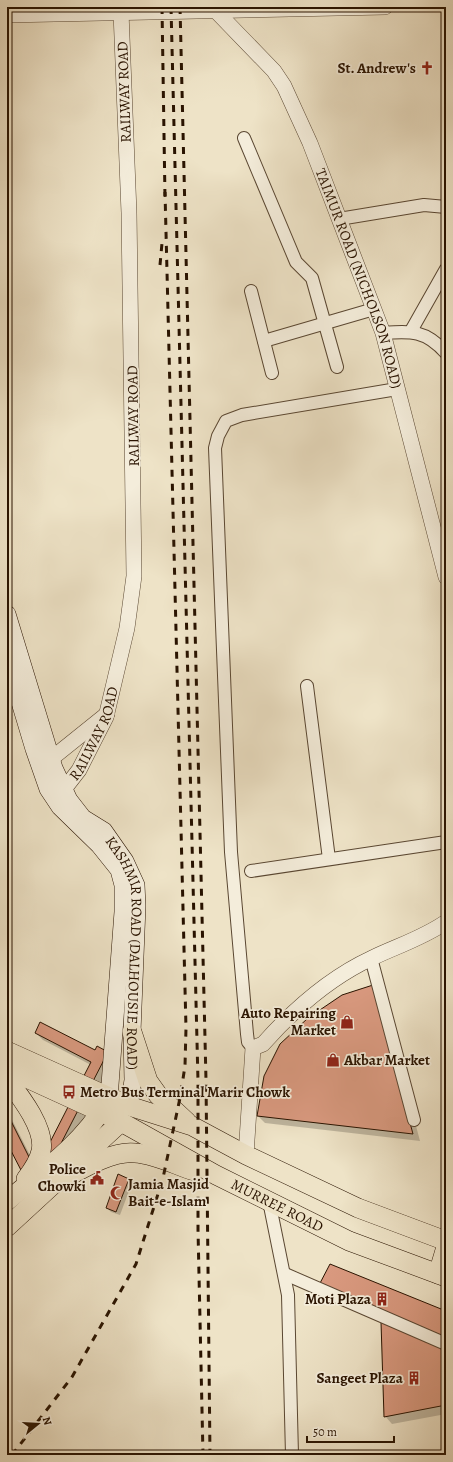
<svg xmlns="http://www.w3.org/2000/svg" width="453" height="1462" font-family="Alegreya,serif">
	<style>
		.shadow { fill: #0003 }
		.building { fill: #d9997f; stroke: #291300 }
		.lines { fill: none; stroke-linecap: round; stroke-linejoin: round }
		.minor-casing { stroke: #5a4732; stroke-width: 14 }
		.tertiary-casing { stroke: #5a4732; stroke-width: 16 }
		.secondary-casing { stroke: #291300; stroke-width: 18 }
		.primary-casing { stroke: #291300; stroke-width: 20 }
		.minor { stroke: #f4eddb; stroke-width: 12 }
		.tertiary { stroke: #f4eddb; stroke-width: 15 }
		.secondary { stroke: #f4eddb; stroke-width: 17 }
		.primary { stroke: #eee3c7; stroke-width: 19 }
		.rail { stroke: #291300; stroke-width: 3; stroke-dasharray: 7 7; stroke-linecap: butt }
		.labels { text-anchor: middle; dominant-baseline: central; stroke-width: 3.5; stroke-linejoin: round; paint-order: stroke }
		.poi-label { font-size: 15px; font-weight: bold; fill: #291300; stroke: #f4eddb; text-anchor: end }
		.street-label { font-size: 15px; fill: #291300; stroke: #f4eddb }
	</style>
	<rect width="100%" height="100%" fill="#eee3c7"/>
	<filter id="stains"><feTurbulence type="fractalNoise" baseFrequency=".005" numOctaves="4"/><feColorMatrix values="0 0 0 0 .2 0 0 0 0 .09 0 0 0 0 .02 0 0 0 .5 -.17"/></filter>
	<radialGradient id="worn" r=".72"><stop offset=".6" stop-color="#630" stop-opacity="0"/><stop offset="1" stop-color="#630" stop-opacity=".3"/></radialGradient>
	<g class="shadow">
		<path d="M381,993L420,1141L265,1123L258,1116Z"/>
		<path d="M36,1033L115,1060L61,1166L31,1181L7,1140V1110L32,1159L46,1152L91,1065L43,1040Z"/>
		<path d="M128,1179L132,1183L120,1215L111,1212L107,1208Z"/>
		<path d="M446,1351V1414L392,1424L385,1416Z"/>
	</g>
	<g class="building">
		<path d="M373,985L413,1134L257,1116L264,1076L280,1044L308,1018L342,995Z"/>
		<path d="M40,1022L95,1050L97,1046L108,1052L53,1159L23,1174L7,1143V1113L30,1159L45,1152L91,1062L35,1033Z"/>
		<path d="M118,1174L129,1179L116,1212L106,1208Z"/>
		<path d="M330,1264L446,1311V1337L318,1287Z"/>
		<path d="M381,1322L446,1350V1405L384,1417Z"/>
	</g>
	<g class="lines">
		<g class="minor-casing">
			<g id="minor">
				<path d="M244,138L296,262L312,278L337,367"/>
				<path d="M339,219L424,205L446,207"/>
				<path d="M251,291L272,373"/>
				<path d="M411,331L446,269"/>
				<path d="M383,333C411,331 426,330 446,353"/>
				<path d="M264,341L374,309"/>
				<path d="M307,686L329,859"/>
				<path d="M251,871L446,842"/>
				<path d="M371,958L414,1120"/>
				<path d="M253,1048L248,1042L247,1034L231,852L215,448L218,436L226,421L242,415L397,389"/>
				<path d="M269,1201L288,1295L292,1455"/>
				<path d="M285,1274L446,1344"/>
			</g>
		</g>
		<g class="tertiary-casing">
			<g id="tertiary">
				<path id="s1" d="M214,9L274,71L284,86L310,143L383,333L446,577"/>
				<path d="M7,15L385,7"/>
				<path d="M41,762L51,759L107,714"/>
				<path id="s2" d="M58,797L79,770L106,717L127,628L134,576L129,213L121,12"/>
				<path d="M246,1155L253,1048L263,1044C294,1009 329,978 372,958C397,946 423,938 446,922"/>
			</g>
		</g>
		<g class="secondary-casing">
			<g id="secondary">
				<path id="s3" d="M7,614L54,768L69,800L83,818L104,831L125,861L136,885L137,906L132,1032L133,1080L129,1106"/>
				<path d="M7,659L34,749L48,789L60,807L99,845L119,870L123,885V912L109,1098"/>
			</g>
		</g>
		<g class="primary-casing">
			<g id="primary">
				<path d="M132,1032L148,1081L158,1095L187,1122"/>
				<path d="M7,1051L129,1106L192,1126L246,1155L358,1208L446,1241"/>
				<path id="s4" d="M7,1069L114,1118L216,1175L349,1241L446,1277"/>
				<path d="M7,1079C20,1096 46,1129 41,1151C39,1161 32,1171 26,1179"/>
				<path d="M56,1183C77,1172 111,1150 135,1153C155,1154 175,1165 194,1171"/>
				<path d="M7,1201C42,1172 83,1143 106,1103"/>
				<path d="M7,1227L121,1122"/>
				<path d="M438,1274L446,1247"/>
			</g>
		</g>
		<use href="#minor" class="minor"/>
		<use href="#tertiary" class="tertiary"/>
		<use href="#secondary" class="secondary"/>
		<use href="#primary" class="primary"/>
		<g class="rail">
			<path d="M162,7L165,198"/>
			<path d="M171,7L198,1081V1230L203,1455"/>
			<path d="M180,7L206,1080L210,1455"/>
			<path d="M160,265L162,243"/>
			<path d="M12,1455L72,1377L136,1264L163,1178L180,1098L185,1066L186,1028L165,192"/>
		</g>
	</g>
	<defs>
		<g id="church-bare" transform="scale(1.08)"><path d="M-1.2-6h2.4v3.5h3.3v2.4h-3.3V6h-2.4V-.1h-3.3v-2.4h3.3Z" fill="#8f2418" stroke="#f4eddb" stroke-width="2.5" paint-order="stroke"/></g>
		<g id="shop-bare" transform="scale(1.08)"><path d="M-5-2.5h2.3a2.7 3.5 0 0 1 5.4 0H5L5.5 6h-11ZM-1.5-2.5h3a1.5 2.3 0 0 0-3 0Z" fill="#8f2418" stroke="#f4eddb" stroke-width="2.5" paint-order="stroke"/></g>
		<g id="bus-bare" transform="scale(1.08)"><path d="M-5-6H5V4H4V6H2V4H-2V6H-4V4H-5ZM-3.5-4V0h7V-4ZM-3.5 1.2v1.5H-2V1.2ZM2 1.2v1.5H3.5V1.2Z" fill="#8f2418" stroke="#f4eddb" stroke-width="2.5" paint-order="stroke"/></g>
		<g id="civic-bare" transform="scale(1.08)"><path d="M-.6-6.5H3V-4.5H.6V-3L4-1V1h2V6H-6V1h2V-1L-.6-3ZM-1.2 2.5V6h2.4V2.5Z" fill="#8f2418" stroke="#f4eddb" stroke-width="2.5" paint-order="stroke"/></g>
		<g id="mosque-bare" transform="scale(1.08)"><path d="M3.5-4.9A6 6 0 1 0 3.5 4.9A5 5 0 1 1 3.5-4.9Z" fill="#8f2418" stroke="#f4eddb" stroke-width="2.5" paint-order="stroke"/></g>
		<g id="building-bare" transform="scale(1.08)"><path d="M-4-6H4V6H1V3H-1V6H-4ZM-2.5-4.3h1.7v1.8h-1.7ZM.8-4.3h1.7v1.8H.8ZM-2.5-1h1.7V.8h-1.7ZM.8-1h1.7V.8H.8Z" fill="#8f2418" stroke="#f4eddb" stroke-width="2.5" paint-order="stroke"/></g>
	</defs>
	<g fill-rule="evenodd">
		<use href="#church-bare" x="427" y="68"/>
		<use href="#shop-bare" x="347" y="1022"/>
		<use href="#shop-bare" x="333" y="1060"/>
		<use href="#bus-bare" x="69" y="1092"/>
		<use href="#civic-bare" x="97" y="1178"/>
		<use href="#mosque-bare" x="117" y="1193"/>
		<use href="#building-bare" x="382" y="1299"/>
		<use href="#building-bare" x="414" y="1378"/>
	</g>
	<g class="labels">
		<g class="poi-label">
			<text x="416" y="68">St. Andrew's</text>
			<text x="336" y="1013">Auto Repairing<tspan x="336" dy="17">Market</tspan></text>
			<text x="344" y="1060" text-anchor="start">Akbar Market</text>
			<text x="80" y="1092" text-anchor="start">Metro Bus Terminal Marir Chowk</text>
			<text x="86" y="1169">Police<tspan x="86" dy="17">Chowki</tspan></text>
			<text x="128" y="1184" text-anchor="start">Jamia Masjid<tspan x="128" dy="17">Bait-e-Islam</tspan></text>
			<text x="371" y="1299">Moti Plaza</text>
			<text x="403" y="1378">Sangeet Plaza</text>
		</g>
		<g class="street-label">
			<text transform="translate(124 92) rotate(-92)">RAILWAY ROAD</text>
			<text stroke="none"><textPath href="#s1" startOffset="311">TAIMUR ROAD (NICHOLSON ROAD)</textPath></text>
			<text transform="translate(133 416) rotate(-91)">RAILWAY ROAD</text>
			<text stroke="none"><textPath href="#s2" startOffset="74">RAILWAY ROAD</textPath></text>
			<text stroke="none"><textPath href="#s3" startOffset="372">KASHMIR ROAD (DALHOUSIE ROAD)</textPath></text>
			<text stroke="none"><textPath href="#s4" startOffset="303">MURREE ROAD</textPath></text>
		</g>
	</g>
	<rect width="453" height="1462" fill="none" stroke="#eee3c7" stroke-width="24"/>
	<rect x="8" y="8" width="437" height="1446" fill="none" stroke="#291300" stroke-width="2"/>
	<rect x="12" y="12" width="429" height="1438" fill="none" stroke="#291300"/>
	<g transform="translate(38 1424) rotate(72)" stroke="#f4eddb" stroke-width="3" paint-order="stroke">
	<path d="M0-3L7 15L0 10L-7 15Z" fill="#291300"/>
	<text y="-6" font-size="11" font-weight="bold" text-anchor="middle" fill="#291300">N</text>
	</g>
	<path d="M307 1436v6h87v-6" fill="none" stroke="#291300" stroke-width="2"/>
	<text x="313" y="1436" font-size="12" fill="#291300" stroke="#f4eddb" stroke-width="3" paint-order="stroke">50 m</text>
	<rect width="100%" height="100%" filter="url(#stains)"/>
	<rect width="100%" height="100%" fill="url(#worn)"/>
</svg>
